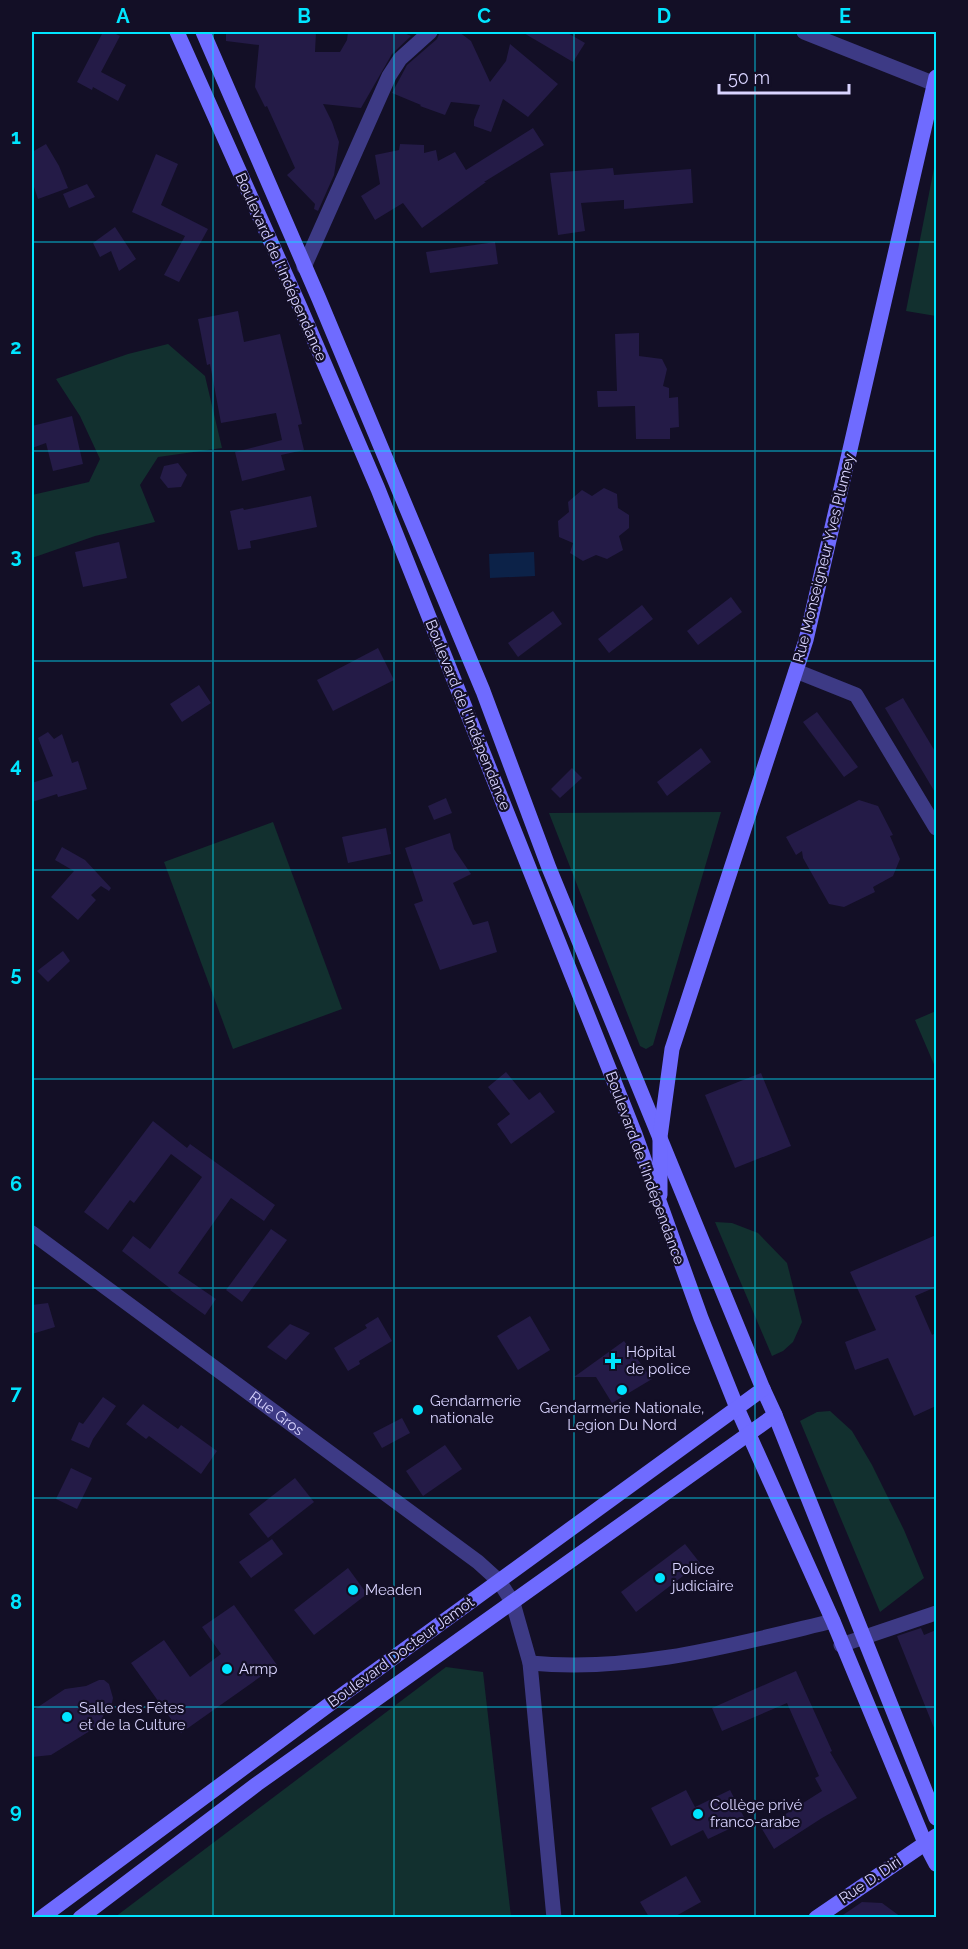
<svg xmlns="http://www.w3.org/2000/svg" width="968" height="1949" font-family="Raleway,sans-serif">
	<style>
		.green { fill: #12302f }
		.water { fill: #0c2248 }
		.building { fill: #241b47 }
		.lines { fill: none; stroke-linecap: round; stroke-linejoin: round }
		.minor { stroke: #3d3a85; stroke-width: 15 }
		.secondary { stroke: #6f6bff; stroke-width: 15 }
		.grid { fill: none; stroke: #00e5ff; stroke-width: 1.5; stroke-opacity: 0.55 }
		.poi-dot { fill: #00e5ff; stroke: #130f26; stroke-width: 2 }
		.labels { text-anchor: middle; dominant-baseline: central; stroke-width: 4.5; stroke-linejoin: round; paint-order: stroke }
		.street-label { font-size: 15px; fill: #d9d4ff; stroke: #130f26 }
		.poi-label { font-size: 15px; fill: #d9d4ff; stroke: #130f26; text-anchor: start }
		.neatline { fill: none; stroke: #00e5ff; stroke-width: 2 }
		.grid-label { font-size: 20px; text-anchor: middle; font-weight: bold; fill: #00e5ff }
	</style>
	<rect width="100%" height="100%" fill="#130f26"/>
	<g class="green">
		<path d="M936,158V316L906,311Z"/>
		<path d="M168,344L205,376L222,448L158,457L140,485L155,522L95,536L32,558V495L89,482L100,459L80,416L56,379L128,354Z"/>
		<path d="M721,812L653,1045L646,1049L640,1046L549,813Z"/>
		<path d="M273,822L342,1009L233,1049L164,862Z"/>
		<path d="M936,1011V1069L915,1020Z"/>
		<path d="M715,1222L732,1223L758,1233L787,1263L802,1322L793,1342L783,1351L772,1356Z"/>
		<path d="M830,1411L852,1431L872,1465L904,1530L924,1578L880,1612L800,1421L817,1412Z"/>
		<path d="M446,1667L483,1672L511,1917H115Z"/>
	</g>
	<path class="water" d="M534,552L535,576L490,578L489,554Z"/>
	<g class="building">
		<path d="M103,32H112L120,36L101,72L126,85L118,101L93,87L92,90L77,82Z"/>
		<path d="M226,32H316L315,52H340L347,40L348,32H402L411,36L392,54L361,108L323,104L332,122L339,142L334,175L318,211L314,209L315,204L287,175L295,168L267,106L265,107L255,87L259,45L226,41Z"/>
		<path d="M440,32H459L471,41L490,82L506,61L510,44L558,84L528,117L503,99L491,132L474,126V120L480,105L451,102L445,115L420,106L421,105L392,93L407,65L437,39Z"/>
		<path d="M522,32H566L585,43L573,62Z"/>
		<path d="M533,128L544,145L484,182H486L422,228L403,203L375,220L361,196L380,184L375,155L399,150L400,144L424,145V153L436,150L438,161L455,152L466,170Z"/>
		<path d="M46,144L59,166L68,188L38,199L32,181V152Z"/>
		<path d="M156,154L178,164L161,205L208,229L179,282L164,275L185,236L132,212Z"/>
		<path d="M613,168L614,175L691,169L693,203L624,209V200L581,203L585,231L558,235L550,173Z"/>
		<path d="M87,184L95,197L69,208L63,194Z"/>
		<path d="M115,227L136,259L119,271L111,251L100,257L93,243Z"/>
		<path d="M495,242L498,264L430,273L426,252Z"/>
		<path d="M238,311L244,342L280,334L302,424L298,425L304,450L281,455L285,470L242,481L235,452L282,440L276,413L221,423L210,364L207,365L198,319Z"/>
		<path d="M639,333V356L662,359L667,369L663,386L669,388V398L678,397L679,427L670,428V439H636L635,406L598,407L597,391H617L615,334Z"/>
		<path d="M72,416L83,464L53,471L46,443L32,448V426Z"/>
		<path d="M178,463L187,475L181,487L168,488L160,478L164,466Z"/>
		<path d="M604,488L617,494L618,508L629,515V528L619,536L623,550L607,559L596,555L583,561L570,553L573,543L559,537L558,521L569,512L568,502L582,490L592,496Z"/>
		<path d="M311,496L317,527L250,541L251,548L238,550L230,511L243,508L244,510Z"/>
		<path d="M119,542L127,578L83,587L75,552Z"/>
		<path d="M731,597L742,612L698,645L687,631Z"/>
		<path d="M642,605L653,619L609,653L598,639Z"/>
		<path d="M553,611L562,624L518,657L508,643Z"/>
		<path d="M378,648L394,680L333,711L317,680Z"/>
		<path d="M199,685L211,703L182,722L170,704Z"/>
		<path d="M903,698L936,753V794L885,708Z"/>
		<path d="M817,712L858,767L844,777L803,722Z"/>
		<path d="M48,732L54,739L62,734L72,763L78,761L87,789L58,797L57,794L32,802V783L53,776L38,738Z"/>
		<path d="M701,748L711,762L667,796L657,782Z"/>
		<path d="M572,768L582,778L560,798L551,789Z"/>
		<path d="M446,798L452,813L434,820L428,806Z"/>
		<path d="M859,800L878,806L893,835L890,836L900,859L893,876L873,887L875,892L844,907L829,904L803,858L802,851L796,855L786,837Z"/>
		<path d="M386,828L391,854L348,863L342,837Z"/>
		<path d="M450,833L454,849L471,874L453,883L473,925L488,921L497,952L440,970L414,904L423,901L405,848Z"/>
		<path d="M62,847L85,860L111,888L109,891L101,886L91,895L96,900L78,920L51,897L74,871L55,860Z"/>
		<path d="M63,951L70,961L48,982L37,971Z"/>
		<path d="M506,1072L529,1100L540,1092L555,1112L511,1144L497,1124L510,1114L488,1087Z"/>
		<path d="M761,1073L791,1146L735,1168L705,1095Z"/>
		<path d="M153,1121L187,1148L190,1144L275,1205L264,1221L231,1198L178,1273L216,1299L205,1315L170,1290L171,1289L122,1251L133,1236L150,1249L202,1177L171,1154L134,1203L130,1200L108,1230L84,1212Z"/>
		<path d="M271,1229L287,1240L242,1302L226,1290Z"/>
		<path d="M936,1235V1287L915,1296L932,1335L936,1333V1406L914,1416L888,1358L855,1370L845,1342L876,1330L850,1272Z"/>
		<path d="M48,1303L55,1327L32,1334V1305Z"/>
		<path d="M530,1316L550,1350L518,1370L497,1336Z"/>
		<path d="M378,1317L392,1341L359,1361L360,1364L348,1371L334,1348L367,1328L365,1325Z"/>
		<path d="M290,1324L310,1333L286,1360L267,1347Z"/>
		<path d="M624,1341L652,1379L612,1403L596,1377H574Z"/>
		<path d="M103,1397L116,1406L93,1439L89,1448L71,1440L79,1422L83,1424Z"/>
		<path d="M143,1404L178,1429L181,1425L217,1451L201,1474L149,1436L146,1439L126,1424Z"/>
		<path d="M402,1418L410,1433L382,1448L373,1433Z"/>
		<path d="M445,1445L462,1469L423,1496L406,1471Z"/>
		<path d="M71,1468L92,1478L77,1509L56,1499Z"/>
		<path d="M295,1478L314,1502L268,1538L249,1514Z"/>
		<path d="M272,1539L283,1554L251,1578L239,1562Z"/>
		<path d="M685,1544L700,1563L636,1612L621,1592Z"/>
		<path d="M348,1568L367,1594L314,1635L294,1610Z"/>
		<path d="M234,1605L277,1665L181,1733L131,1663L164,1640L190,1677L221,1654L202,1627Z"/>
		<path d="M921,1628L924,1635L936,1630V1733L897,1636Z"/>
		<path d="M796,1671L832,1751L830,1752L857,1798L822,1818L774,1849L762,1829L822,1791L815,1778L819,1776L787,1703L722,1731L712,1708Z"/>
		<path d="M99,1680H104L109,1684L113,1698L112,1703L104,1713L101,1724L51,1755L32,1757V1711L65,1689L86,1686Z"/>
		<path d="M686,1790L695,1807L730,1790L746,1821L708,1839L703,1830L671,1846L651,1808Z"/>
		<path d="M686,1876L701,1902L674,1917H649L640,1902Z"/>
		<path d="M862,1902L882,1903L901,1917H840Z"/>
	</g>
	<g class="lines">
		<g class="minor">
			<path d="M804,32L935,84"/>
			<path d="M304,267L389,76L400,59L430,32"/>
			<path d="M796,671L856,695L936,828"/>
			<path id="s1" d="M32,1233L478,1562L499,1581L513,1603L530,1663L554,1918"/>
			<path d="M841,1645L936,1613"/>
			<path d="M530,1663C634,1673 733,1645 833,1621"/>
		</g>
		<g class="secondary">
			<path d="M177,32L300,307L378,489L635,1134L701,1318L737,1408L833,1621L925,1843L936,1864"/>
			<path d="M203,32L319,299L483,691L549,868L763,1389L775,1415L936,1818"/>
			<path d="M660,1195V1137L672,1049L806,640L936,77"/>
			<path d="M41,1918L338,1698L763,1389"/>
			<path d="M80,1918L257,1784L775,1415"/>
			<path d="M816,1918L936,1836"/>
		</g>
	</g>
	<path class="grid" d="M213,32V1918M394,32V1918M574,32V1918M755,32V1918M32,242H936M32,451H936M32,661H936M32,870H936M32,1079H936M32,1288H936M32,1498H936M32,1707H936"/>
	<g class="poi-dot">
		<path d="M610 1352h6v6h6v6h-6v6h-6v-6h-6v-6h6z"/>
		<circle cx="622" cy="1390" r="6"/>
		<circle cx="418" cy="1410" r="6"/>
		<circle cx="660" cy="1578" r="6"/>
		<circle cx="353" cy="1590" r="6"/>
		<circle cx="227" cy="1669" r="6"/>
		<circle cx="67" cy="1717" r="6"/>
		<circle cx="698" cy="1814" r="6"/>
	</g>
	<g class="labels">
		<g class="street-label">
			<text transform="translate(281 267) rotate(66)">Boulevard de l'Indépendance</text>
			<text transform="translate(824 558) rotate(-76)">Rue Monseigneur Yves Plumey</text>
			<text transform="translate(468 715) rotate(68)">Boulevard de l'Indépendance</text>
			<text transform="translate(645 1168) rotate(70)">Boulevard de l'Indépendance</text>
			<text stroke="none"><textPath href="#s1" startOffset="304">Rue Gros</textPath></text>
			<text transform="translate(401 1652) rotate(-36)">Boulevard Docteur Jamot</text>
			<text transform="translate(870 1880) rotate(-34)">Rue D. Diri</text>
		</g>
		<g class="poi-label">
			<text x="626" y="1352">Hôpital<tspan x="626" dy="17">de police</tspan></text>
			<text x="430" y="1401">Gendarmerie<tspan x="430" dy="17">nationale</tspan></text>
			<text x="622" y="1408" text-anchor="middle">Gendarmerie Nationale,<tspan x="622" dy="17">Legion Du Nord</tspan></text>
			<text x="672" y="1569">Police<tspan x="672" dy="17">judiciaire</tspan></text>
			<text x="365" y="1590">Meaden</text>
			<text x="239" y="1669">Armp</text>
			<text x="79" y="1708">Salle des Fêtes<tspan x="79" dy="17">et de la Culture</tspan></text>
			<text x="710" y="1805">Collège privé<tspan x="710" dy="17">franco-arabe</tspan></text>
		</g>
	</g>
	<rect width="968" height="1949" fill="none" stroke="#130f26" stroke-width="66"/>
	<path d="M719 84v9h130v-9" fill="none" stroke="#d9d4ff" stroke-width="3"/>
	<text x="728" y="84" font-size="18" fill="#d9d4ff" stroke="#130f26" stroke-width="4.5" paint-order="stroke">50 m</text>
	<rect x="33" y="33" width="902" height="1883" class="neatline"/>
	<g class="grid-label">
		<text x="123" y="23">A</text>
		<text x="304" y="23">B</text>
		<text x="484" y="23">C</text>
		<text x="664" y="23">D</text>
		<text x="845" y="23">E</text>
		<text x="16" y="144">1</text>
		<text x="16" y="354">2</text>
		<text x="16" y="563">3</text>
		<text x="16" y="772">4</text>
		<text x="16" y="981">5</text>
		<text x="16" y="1191">6</text>
		<text x="16" y="1400">7</text>
		<text x="16" y="1609">8</text>
		<text x="16" y="1818">9</text>
	</g>
</svg>
